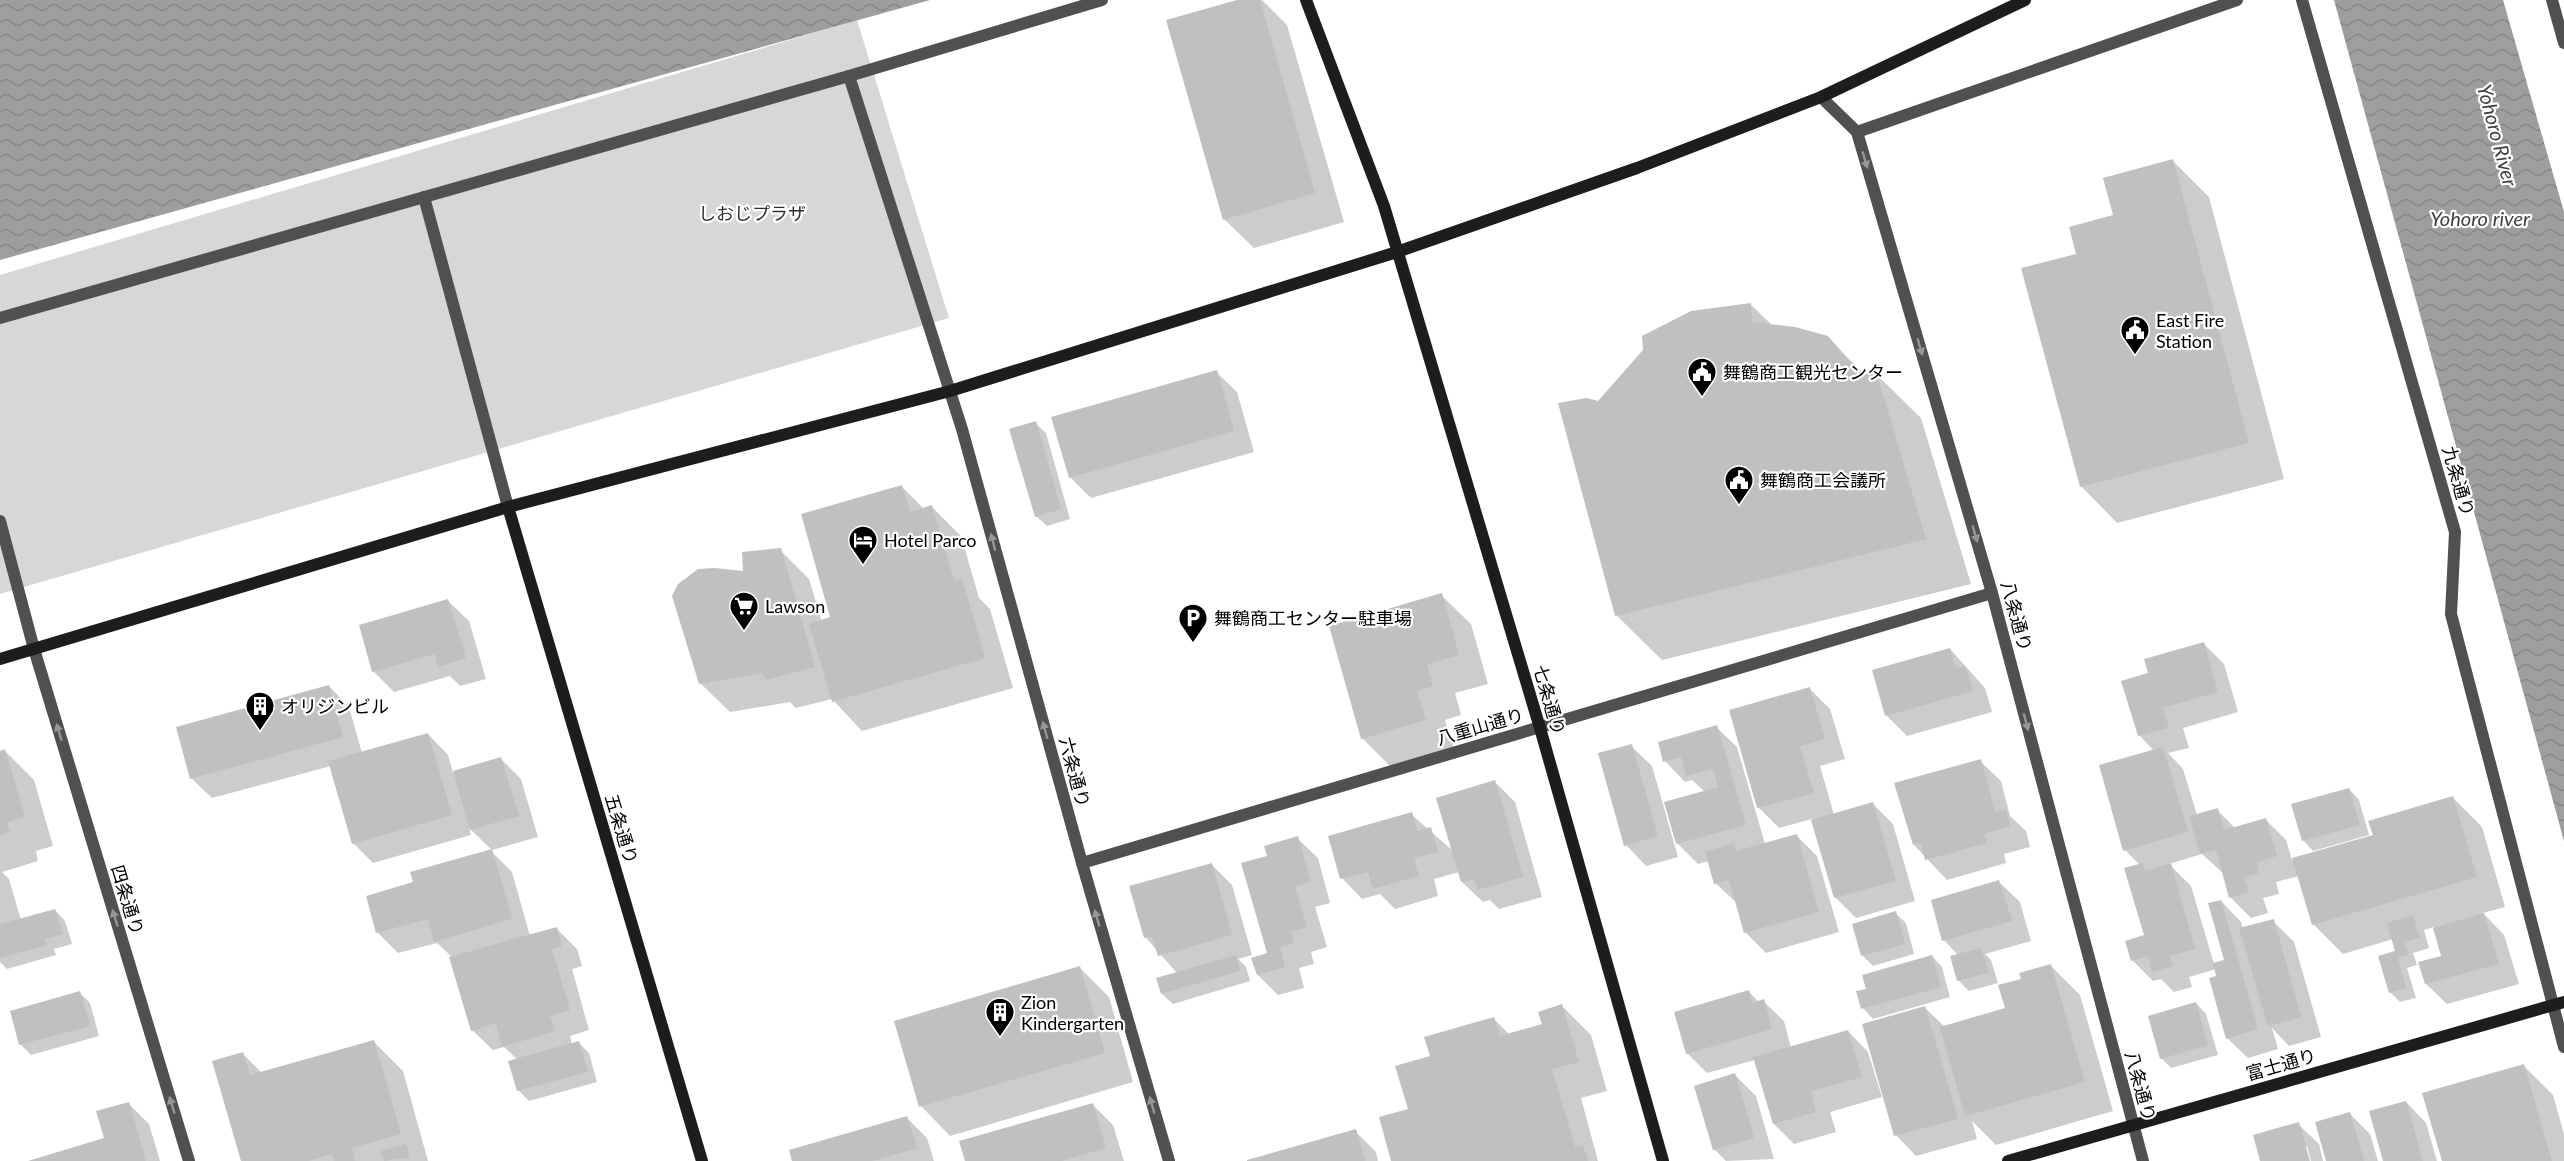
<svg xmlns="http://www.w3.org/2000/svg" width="2564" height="1161" font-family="Lato,'Noto Sans JP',sans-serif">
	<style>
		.park { fill: #d7d7d7 }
		.water { fill: url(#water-waves) }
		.shadow { fill: #0003 }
		.building { fill: #c0c0c0 }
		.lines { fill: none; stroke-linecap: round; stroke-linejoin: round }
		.street { stroke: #505050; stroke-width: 12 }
		.secondary { stroke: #1d1d1d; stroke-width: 12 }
		.oneway { fill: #969696 }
		.labels { text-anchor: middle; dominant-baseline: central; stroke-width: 4.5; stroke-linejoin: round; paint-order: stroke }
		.park-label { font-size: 18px; fill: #2e2e2e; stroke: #fff }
		.poi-label { font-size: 18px; fill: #000; stroke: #fff; text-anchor: start }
		.street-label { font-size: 18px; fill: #000; stroke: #fff }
		.water-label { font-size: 20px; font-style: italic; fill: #3f3f3f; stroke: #fff }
	</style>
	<defs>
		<pattern id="water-waves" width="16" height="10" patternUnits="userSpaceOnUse" patternTransform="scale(1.5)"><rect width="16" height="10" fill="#9e9e9e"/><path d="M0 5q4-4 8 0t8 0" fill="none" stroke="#868686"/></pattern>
	</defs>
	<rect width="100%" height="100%" fill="#fff"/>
	<path class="park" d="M857,20L949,318L0,594V275Z"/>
	<g class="water">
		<path d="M0,0H930L0,260Z"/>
		<path d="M2334,0H2503L2564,212V841Z"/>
	</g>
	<g class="shadow">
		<path d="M1242,0H1262L1287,25L1344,222L1254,248L1224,219Z"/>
		<path d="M2173,161L2209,197L2284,479L2117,523L2081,486L2078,255Z"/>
		<path d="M1750,304L1772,325L1828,338L1865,375L1875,373L1921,418L1971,584L1662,660L1616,615L1599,402L1644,350Z"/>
		<path d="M1216,372L1237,392L1254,452L1091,498L1070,477Z"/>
		<path d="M1035,423L1046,433L1070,519L1047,526L1036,516Z"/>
		<path d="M901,486L924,509L932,507L961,536L979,598L990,609L1013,688L862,731L832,699L796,708L790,702L730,712L700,683L744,573L780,550L809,579L822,622L832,618Z"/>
		<path d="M1441,595L1471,624L1488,684L1455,693L1461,715L1445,720L1454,749L1392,768L1362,738Z"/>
		<path d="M448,601L469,621L486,679L460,686L450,676L394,692L374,672L361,626Z"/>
		<path d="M2204,644L2224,664L2238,712L2183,728L2189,748L2168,753L2183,769L2197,815L2217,810L2236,829L2266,820L2286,840L2292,860L2374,836L2453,798L2482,827L2505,907L2483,913L2504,935L2519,984L2447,1004L2426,984L2420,963L2442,957L2434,927L2424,930L2429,948L2413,953L2417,965L2407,968L2416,998L2400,1002L2390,992L2397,952L2393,939L2343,954L2313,924L2299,876L2276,882L2279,894L2263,898L2268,913L2251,918L2230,897L2224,874L2202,854L2169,864L2191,886L2214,964L2226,961L2221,901L2241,922L2243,929L2273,921L2294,942L2321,1037L2289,1046L2272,1028L2278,1049L2248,1058L2227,1038L2216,969L2189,977L2192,987L2174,992L2161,979L2153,981L2133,961L2127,942L2145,936L2140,865L2125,850L2154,751L2139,735L2150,674Z"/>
		<path d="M1950,649L1985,688L1992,712L1907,736L1886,715Z"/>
		<path d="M329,686L349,707L362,753L428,734L448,755L453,773L501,759L521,779L538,837L492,850L469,828L471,835L373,863L353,843L331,766L212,798L191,778Z"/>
		<path d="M1810,689L1830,709L1845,759L1820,766L1834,815L1872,803L1893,824L1915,901L1856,918L1835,897L1812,819L1779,828L1758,807Z"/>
		<path d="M1716,727L1737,747L1765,844L1796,835L1817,856L1839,932L1766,953L1746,933L1737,903L1715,883L1709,861L1698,864L1678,844L1666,804L1705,792L1692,780L1685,782L1665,761Z"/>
		<path d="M1631,746L1652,766L1678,857L1646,866L1626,845Z"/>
		<path d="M5,751L34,780L53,846L36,851L38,861L2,872L9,879L21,920L55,910L65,921L72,944L54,949L56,955L7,969L0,962V752Z"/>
		<path d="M1980,761L2001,781L2010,816L2026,831L2030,847L2004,854L2006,863L1947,880L1914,845Z"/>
		<path d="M1495,782L1515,802L1542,897L1499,909L1490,900L1483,902L1462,882L1459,872L1434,879L1438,896L1395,909L1380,894L1362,899L1342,878L1411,814L1453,851Z"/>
		<path d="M2349,789L2359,800L2369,835L2313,851L2303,840Z"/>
		<path d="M1297,838L1318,858L1330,903L1315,907L1327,947L1311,952L1314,964L1299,968L1304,988L1278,995L1258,975L1269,954V857Z"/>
		<path d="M491,851L512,872L530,936L556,928L577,949L582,966L572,969L589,1030L570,1036L572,1045L579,1043L589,1053L597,1082L529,1101L519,1091L510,1062L518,1060L504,1047L493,1050L472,1030L453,958L437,943L398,953L378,933L368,897L415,883Z"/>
		<path d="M1211,864L1232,885L1252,955L1238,959L1246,967L1250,981L1173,1004L1162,994L1177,973L1146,938Z"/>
		<path d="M1999,882L2020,902L2031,941L1985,954L1991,960L1998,983L1969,991L1958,980L1959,956L1944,940Z"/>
		<path d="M1895,913L1906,923L1914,954L1873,966L1863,956L1854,925Z"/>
		<path d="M1932,956L1942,967L1950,997L1873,1019L1863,1008L1868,990Z"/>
		<path d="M2051,966L2080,995L2113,1111L1996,1145L1972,1121L1977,1139L1916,1156L1896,1135L1925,1008L1945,1027L2007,1009L2023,980Z"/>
		<path d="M1080,968L1109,997L1133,1082L950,1136L921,1106Z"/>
		<path d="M1749,992L1759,1002L1763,1001L1784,1021L1791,1048L1848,1031L1868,1052L1882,1097L1830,1112L1836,1132L1794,1144L1774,1124L1755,1060L1707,1073L1687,1053Z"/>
		<path d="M80,993L90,1003L99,1036L31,1055L21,1045L12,1012Z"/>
		<path d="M2196,1003L2206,1014L2218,1055L2171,1068L2161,1058Z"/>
		<path d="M1562,1006L1591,1035L1607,1091L1581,1098L1598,1161H1393L1409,1110L1432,1057L1494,1019L1510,1035L1544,1025Z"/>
		<path d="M373,1041L403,1071L428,1161H242L243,1054L262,1073Z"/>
		<path d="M2524,1066L2553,1095L2564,1134V1161H2444Z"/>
		<path d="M1735,1075L1756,1096L1774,1159L1726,1161L1714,1149Z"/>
		<path d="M2406,1102L2426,1123L2437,1161H2385Z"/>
		<path d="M129,1104L149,1124L160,1161H31L106,1139Z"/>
		<path d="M1093,1105L1113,1125L1124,1161H966Z"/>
		<path d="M2350,1114L2370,1134L2378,1161H2328Z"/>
		<path d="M907,1118L927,1138L934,1161H793Z"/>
		<path d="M2298,1124L2319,1144L2323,1161H2311L2307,1146H2304L2308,1161H2262Z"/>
		<path d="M1355,1131L1376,1152L1378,1161H1250Z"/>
	</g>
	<g class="building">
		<path d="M1237,0H1260L1315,193L1223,220L1166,20Z"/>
		<path d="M2173,159L2249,443L2080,487L2021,268L2076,254L2069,227L2113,215L2103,178Z"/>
		<path d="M1751,303L1752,322L1795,327L1828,336L1861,374L1876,371L1926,539L1615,616L1558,403L1587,398L1598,401L1643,350L1642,336L1691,311Z"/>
		<path d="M1217,370L1234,431L1069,478L1051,417Z"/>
		<path d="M1036,421L1061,509L1035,517L1009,429Z"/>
		<path d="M902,485L910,512L932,505L954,581L962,579L985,658L832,702L809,624L830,617L801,514Z"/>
		<path d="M781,548L815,667L766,680L762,673L699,684L672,596L678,584L698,569L715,568L743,571L742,552Z"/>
		<path d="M1442,593L1459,655L1427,664L1433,686L1417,691L1426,720L1361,739L1329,626Z"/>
		<path d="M448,599L466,658L438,667L435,654L372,672L359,625Z"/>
		<path d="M2204,642L2218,692L2163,708L2169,728L2138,736L2121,681L2148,673L2144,659Z"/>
		<path d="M1950,648L1956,668L1965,666L1973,691L1885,716L1872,670Z"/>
		<path d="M329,685L343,737L190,779L176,727Z"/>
		<path d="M1810,687L1825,739L1800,746L1814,793L1757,808L1729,710Z"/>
		<path d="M1717,725L1746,825L1676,844L1664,802L1718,787L1713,769L1686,776L1681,757L1663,762L1658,742Z"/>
		<path d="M428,733L452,815L352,844L328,761Z"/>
		<path d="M1632,744L1658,836L1624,846L1598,753Z"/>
		<path d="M2163,747L2188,832L2123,851L2099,765Z"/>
		<path d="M5,749L25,817L7,822L10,832L0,835V751Z"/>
		<path d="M501,757L519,816L470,830L453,771Z"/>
		<path d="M1981,759L1995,812L2006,809L2010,826L1984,834L1987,843L1925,860L1921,843L1913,845L1894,783Z"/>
		<path d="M1495,780L1523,877L1478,890L1474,879L1461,882L1436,798Z"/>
		<path d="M2349,788L2360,825L2302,841L2291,804Z"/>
		<path d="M2453,796L2477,877L2312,925L2292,858L2373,835L2368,821Z"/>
		<path d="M1873,802L1896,881L1834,898L1811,820Z"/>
		<path d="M2218,808L2224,830L2266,818L2277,856L2257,862L2259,873L2244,877L2249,892L2229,898L2216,850L2200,854L2189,816Z"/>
		<path d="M1412,812L1417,831L1431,827L1438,852L1414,858L1419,876L1373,889L1368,872L1340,879L1328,836Z"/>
		<path d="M1797,834L1819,912L1744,933L1729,880L1714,884L1705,852L1734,843L1736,851Z"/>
		<path d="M1298,836L1311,882L1295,886L1307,927L1291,932L1294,943L1280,947L1285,967L1257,975L1251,958L1267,953L1241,863L1267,856L1264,846Z"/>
		<path d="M492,849L512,919L434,942L428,919L376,933L366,896L413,882L410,872Z"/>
		<path d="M1212,863L1232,935L1158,956L1152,937L1144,938L1129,886Z"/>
		<path d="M2143,863L2145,871L2171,863L2195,949L2170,956L2173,966L2152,972L2148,956L2131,961L2125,941L2144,935L2124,868Z"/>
		<path d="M1999,880L2012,921L1942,941L1931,900Z"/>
		<path d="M2221,900L2258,1029L2226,1039L2209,978L2216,976L2213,963L2224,960L2208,903Z"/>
		<path d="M55,909L63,934L45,939L47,945L0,958V924Z"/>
		<path d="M1896,911L1905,944L1861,956L1852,924Z"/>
		<path d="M2484,913L2499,964L2425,984L2418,962L2441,956L2433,928Z"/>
		<path d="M2413,915L2420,938L2404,942L2408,955L2398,958L2406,988L2389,993L2378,956L2395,951L2387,923Z"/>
		<path d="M2274,919L2301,1017L2268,1026L2239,928Z"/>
		<path d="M557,927L562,946L552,949L570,1010L550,1016L555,1031L502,1047L496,1023L471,1031L449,957Z"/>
		<path d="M1981,948L1989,973L1957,981L1950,956Z"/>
		<path d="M1236,955L1240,971L1161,994L1156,978Z"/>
		<path d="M1932,955L1941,987L1861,1009L1856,991L1866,989L1862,975Z"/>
		<path d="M2051,964L2085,1082L1965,1116L1940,1027L2005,1008L1998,985L2021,979L2019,973Z"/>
		<path d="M1080,966L1105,1053L919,1107L894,1021Z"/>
		<path d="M1749,990L1752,1003L1764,999L1772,1029L1686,1054L1674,1012Z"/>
		<path d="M80,991L90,1026L19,1045L10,1011Z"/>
		<path d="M2196,1002L2208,1045L2160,1059L2148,1016Z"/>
		<path d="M1562,1004L1579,1062L1552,1069L1575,1147L1583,1145L1588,1161H1391L1379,1117L1408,1109L1395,1066L1430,1056L1424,1037L1494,1017L1500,1036L1542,1024L1538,1012Z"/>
		<path d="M1925,1006L1958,1119L1894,1136L1862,1024Z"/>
		<path d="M1848,1030L1862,1077L1811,1091L1816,1112L1773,1124L1753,1057Z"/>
		<path d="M374,1040L401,1134L352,1148L355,1161H334L332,1154L308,1161H241L212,1061L243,1052L250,1075Z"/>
		<path d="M579,1041L588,1072L517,1091L508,1061Z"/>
		<path d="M2524,1064L2552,1161H2442L2422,1093Z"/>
		<path d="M1735,1073L1754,1138L1713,1150L1694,1086Z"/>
		<path d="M2406,1101L2423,1161H2383L2369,1111Z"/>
		<path d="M129,1102L146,1161H28L104,1138L96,1111Z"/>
		<path d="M1093,1103L1106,1148L1062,1161H965L959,1141Z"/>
		<path d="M2350,1112L2364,1161H2326L2315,1122Z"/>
		<path d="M907,1116L917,1148L872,1161H792L789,1150Z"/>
		<path d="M2299,1122L2310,1161H2260L2253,1135Z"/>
		<path d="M1356,1129L1365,1161H1247V1160Z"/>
		<path d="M406,1144L410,1157L384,1161L381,1151Z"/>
	</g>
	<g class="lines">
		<g class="street">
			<path d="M2302,0L2455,532L2451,614L2564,1047"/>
			<path d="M2552,0L2564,43"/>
			<path d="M849,76L962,429L1082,863L1169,1161"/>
			<path d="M1821,97L1857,132L1992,593L2143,1161"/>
			<path d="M1857,132L2237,0"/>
			<path d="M424,197L508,507"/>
			<path d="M0,318L849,76L1102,0"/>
			<path d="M0,521L34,649L189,1161"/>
			<path d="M1082,863L1992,593"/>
		</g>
		<g class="secondary">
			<path d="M1306,0L1384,206L1540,728L1663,1161"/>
			<path d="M508,507L702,1161"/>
			<path d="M0,659L508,507L950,391L1397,252L1637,168L1821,97L2025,0"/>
			<path d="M2008,1161L2564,1002"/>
		</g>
	</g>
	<defs><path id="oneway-solid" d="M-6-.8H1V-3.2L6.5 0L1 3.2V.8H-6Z" transform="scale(1.5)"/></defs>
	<g class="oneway">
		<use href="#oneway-solid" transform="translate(1865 160) rotate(74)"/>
		<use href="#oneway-solid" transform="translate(1920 347) rotate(74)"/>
		<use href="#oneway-solid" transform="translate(1975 534) rotate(74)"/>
		<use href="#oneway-solid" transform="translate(993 542) rotate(-105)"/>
		<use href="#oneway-solid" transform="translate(2026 722) rotate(75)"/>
		<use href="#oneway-solid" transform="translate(1045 730) rotate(-105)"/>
		<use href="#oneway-solid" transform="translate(59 732) rotate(-107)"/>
		<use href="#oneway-solid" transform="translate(115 918) rotate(-107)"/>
		<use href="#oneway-solid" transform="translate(1097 918) rotate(-106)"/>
		<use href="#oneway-solid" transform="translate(172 1105) rotate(-107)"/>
		<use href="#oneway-solid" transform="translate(1152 1105) rotate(-106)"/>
	</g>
	<defs>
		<g id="civic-pin" transform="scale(1.5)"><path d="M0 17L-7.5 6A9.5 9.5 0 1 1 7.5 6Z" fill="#000" stroke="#fff"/><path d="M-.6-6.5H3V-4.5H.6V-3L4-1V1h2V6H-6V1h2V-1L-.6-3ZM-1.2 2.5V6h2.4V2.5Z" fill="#fff"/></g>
		<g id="hotel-pin" transform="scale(1.5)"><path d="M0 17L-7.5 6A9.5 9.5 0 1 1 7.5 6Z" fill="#000" stroke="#fff"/><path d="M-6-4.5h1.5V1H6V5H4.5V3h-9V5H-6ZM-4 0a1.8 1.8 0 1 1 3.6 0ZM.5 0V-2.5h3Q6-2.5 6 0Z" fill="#fff"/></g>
		<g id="supermarket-pin" transform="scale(1.5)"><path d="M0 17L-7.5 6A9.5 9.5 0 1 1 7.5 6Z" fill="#000" stroke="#fff"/><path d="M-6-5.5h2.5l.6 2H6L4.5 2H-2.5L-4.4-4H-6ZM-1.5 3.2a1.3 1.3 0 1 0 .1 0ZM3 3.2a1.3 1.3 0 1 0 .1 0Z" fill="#fff"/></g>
		<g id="parking-pin" transform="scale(1.5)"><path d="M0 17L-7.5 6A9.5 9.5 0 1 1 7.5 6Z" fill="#000" stroke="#fff"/><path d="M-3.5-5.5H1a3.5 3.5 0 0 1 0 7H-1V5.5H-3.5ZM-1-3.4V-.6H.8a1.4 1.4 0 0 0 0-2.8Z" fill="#fff"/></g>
		<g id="building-pin" transform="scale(1.5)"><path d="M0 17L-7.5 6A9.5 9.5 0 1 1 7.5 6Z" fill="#000" stroke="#fff"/><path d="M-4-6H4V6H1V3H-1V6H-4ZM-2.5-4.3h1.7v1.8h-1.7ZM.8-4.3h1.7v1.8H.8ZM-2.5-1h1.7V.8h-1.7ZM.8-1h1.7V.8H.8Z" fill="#fff"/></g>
	</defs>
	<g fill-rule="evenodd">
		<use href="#civic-pin" x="2135" y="330"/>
		<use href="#civic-pin" x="1702" y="372"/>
		<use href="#civic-pin" x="1739" y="480"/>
		<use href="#hotel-pin" x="863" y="540"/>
		<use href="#supermarket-pin" x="744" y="606"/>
		<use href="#parking-pin" x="1193" y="618"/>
		<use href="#building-pin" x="260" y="706"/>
		<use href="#building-pin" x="1000" y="1012"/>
	</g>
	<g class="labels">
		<g class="park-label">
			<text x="752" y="213">しおじプラザ</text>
		</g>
		<g class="poi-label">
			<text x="2156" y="320">East Fire<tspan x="2156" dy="21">Station</tspan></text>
			<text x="1723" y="372">舞鶴商工観光センター</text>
			<text x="1760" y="480">舞鶴商工会議所</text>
			<text x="884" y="540">Hotel Parco</text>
			<text x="765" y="606">Lawson</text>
			<text x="1214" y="618">舞鶴商工センター駐車場</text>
			<text x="281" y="706">オリジンビル</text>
			<text x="1021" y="1002">Zion<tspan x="1021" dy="21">Kindergarten</tspan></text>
		</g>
		<g class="street-label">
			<text transform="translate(2459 481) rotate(74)">九条通り</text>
			<text transform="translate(2017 616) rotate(75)">八条通り</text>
			<text transform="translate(1550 700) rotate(74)">七条通り</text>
			<text transform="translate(1480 726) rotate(-16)">八重山通り</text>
			<text transform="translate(1075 772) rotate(75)">六条通り</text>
			<text transform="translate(622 829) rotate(73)">五条通り</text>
			<text transform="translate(128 900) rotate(73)">四条通り</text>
			<text transform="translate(2281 1064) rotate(-16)">富士通り</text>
			<text transform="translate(2141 1086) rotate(75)">八条通り</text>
		</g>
		<g class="water-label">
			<text transform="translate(2498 135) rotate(75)">Yohoro River</text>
			<text x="2480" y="218">Yohoro river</text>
		</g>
	</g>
</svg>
